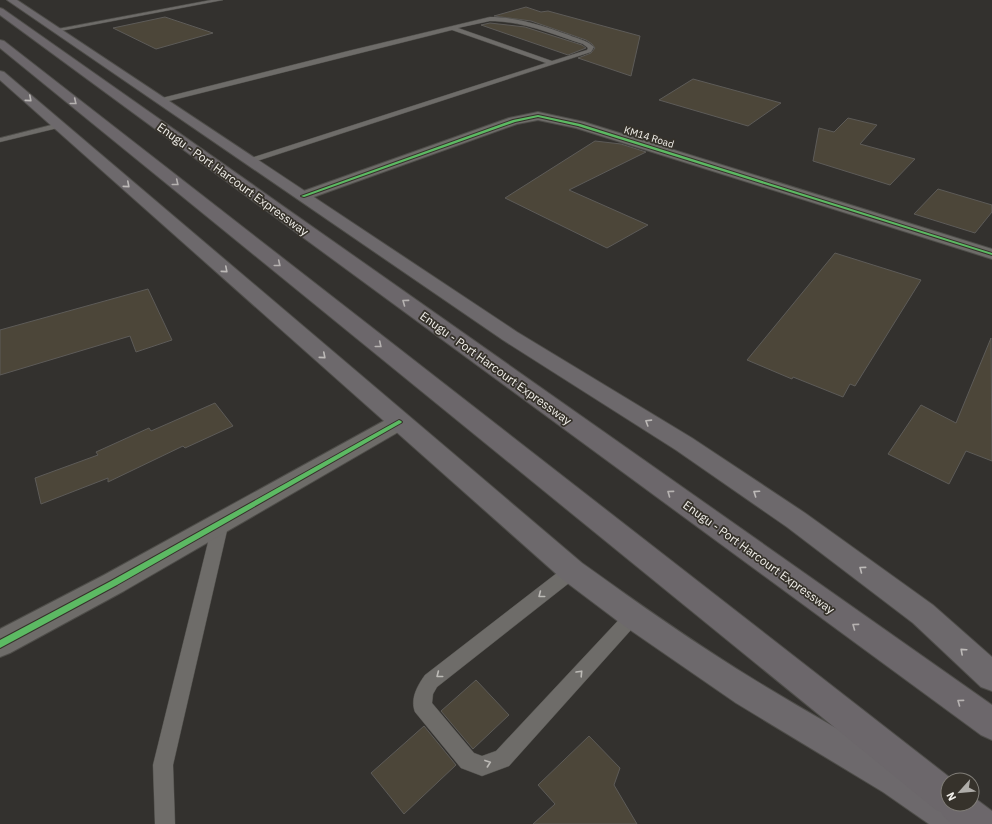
<svg xmlns="http://www.w3.org/2000/svg" width="992" height="824" font-family="'IBM Plex Sans',sans-serif">
	<style>
		.building { fill: #4c4639; stroke: #5d5b58 }
		.lines { fill: none; stroke-linecap: round; stroke-linejoin: round }
		.service-casing { stroke: #4e4d49; stroke-width: 1 }
		.minor-casing { stroke: #4e4d49; stroke-width: 2 }
		.primary-casing { stroke: #4e4d49; stroke-width: 2 }
		.trunk-casing { stroke: #4e4d49; stroke-width: 2 }
		.service { fill: #6e6c69; fill-rule: evenodd }
		.minor { fill: #6e6c69; fill-rule: evenodd }
		.primary { fill: #6d696c; fill-rule: evenodd }
		.trunk { fill: #6c676b; fill-rule: evenodd }
		.cycleway-casing { stroke: #36322b; stroke-width: 2 }
		.cycleway { fill: #5cba63; fill-rule: evenodd }
		.oneway { stroke: #bdbab8 }
		.oneway2 { stroke: #b6b2b1 }
		.oneway3 { stroke: #bdbbb7 }
		.labels { text-anchor: middle; dominant-baseline: central; stroke-width: 3.5; stroke-linejoin: round; paint-order: stroke }
		.far-street-label { font-size: 10px; fill: #f2f0eb; stroke: #36322b }
		.street-label { font-size: 12px; fill: #f2f0eb; stroke: #36322b }
	</style>
	<rect width="100%" height="100%" fill="#33312e"/>
	<g class="building">
		<path d="M526,7L541,12L548,11L640,36L631,76L578,58L591,53L595,48L592,44L586,40L531,21L494,16Z"/>
		<path d="M165,17L213,33L156,49L113,28Z"/>
		<path d="M490,23L525,27L582,45L586,48L568,55L481,25Z"/>
		<path d="M693,79L781,103L748,126L659,100Z"/>
		<path d="M848,118L877,125L860,144L915,159L890,185L813,161L819,128L834,132Z"/>
		<path d="M595,141L621,144L646,152L569,190L648,225L607,248L505,198Z"/>
		<path d="M938,189L992,205V212L975,233L914,214Z"/>
		<path d="M835,253L921,280L855,386L850,384L843,397L793,377L792,379L747,360Z"/>
		<path d="M148,289L172,340L136,352L130,336L0,375V330Z"/>
		<path d="M991,338L992,461L966,451L949,484L888,454L921,405L956,423Z"/>
		<path d="M215,403L233,426L185,448L183,446L108,482V478L41,504L35,478L98,455L96,452L149,428L151,431Z"/>
		<path d="M476,680L509,715L473,749L441,711Z"/>
		<path d="M424,726L456,765L404,814L371,773Z"/>
		<path d="M589,736L620,768L614,785L637,824H533L555,804L538,785Z"/>
	</g>
	<g class="lines">
		<g class="service-casing">
			<g id="service">
				<path d="M211,0H223L55,32L52,30Z"/>
				<path d="M490,17C518,17 543,26 569,35C578,39 587,40 594,47L591,52L251,163L247,161L248,159L546,63L452,30L161,103L157,101L158,99L348,51ZM490,21C523,21 552,34 583,44L588,48L587,50L552,61L458,28Z"/>
				<path d="M59,123L63,125L62,127L0,142V138Z"/>
				<path d="M221,516L226,518L229,522L173,765L175,824H155L153,765L213,522L216,518Z"/>
				<path d="M572,564L578,566L580,571L578,576L437,687L433,694L432,703L474,753L482,756L496,751L627,611L633,609L639,611L641,616L639,621L509,766L482,776L461,768L415,712C410,699 417,686 425,675L566,566Z"/>
			</g>
		</g>
		<g class="minor-casing">
			<g id="minor">
				<path d="M538,112L584,122L992,249V259L576,128L538,120L517,124L308,199L303,201L298,199L295,196L298,193L509,118Z"/>
				<path d="M399,414L407,417L410,422L407,427L124,591L10,653L0,657V629L104,575L391,417Z"/>
			</g>
		</g>
		<g class="primary-casing">
			<g id="primary">
				<path d="M7,0H17L517,332L692,438L805,513L933,605L992,657V691L981,687L913,623L787,527L676,450L503,340Z"/>
				<path d="M0,71L4,72L582,563C639,604 697,645 758,682C821,721 886,754 948,796V804C966,804 970,808 977,824H929L883,792L736,703L623,625L562,579L0,80Z"/>
			</g>
		</g>
		<g class="trunk-casing">
			<g id="trunk">
				<path d="M0,8L3,9L992,705V740L981,735L0,15Z"/>
				<path d="M0,40L4,41L953,780H948V804H972V796L992,811V824H952L943,816L941,812L936,810L0,48Z"/>
			</g>
		</g>
		<use href="#service" class="service"/>
		<use href="#minor" class="minor"/>
		<use href="#primary" class="primary"/>
		<use href="#trunk" class="trunk"/>
		<g class="cycleway-casing">
			<g id="cycleway">
				<path d="M538,115L580,124L992,253V255L578,126L538,117L515,122L304,197L301,196L513,120Z"/>
				<path d="M399,420L401,421L402,422L401,423L117,585L0,648V640L111,581Z"/>
			</g>
		</g>
		<use href="#cycleway" class="cycleway"/>
	</g>
	<defs><path id="oneway-chevron" d="M-2-3.5L2.5 0L-2 3.5" fill="none" stroke-width="1.6" stroke-linecap="round" stroke-linejoin="round"/></defs>
	<g class="oneway">
		<use href="#oneway-chevron" transform="translate(29 99) rotate(41)"/>
		<use href="#oneway-chevron" transform="translate(127 185) rotate(41)"/>
		<use href="#oneway-chevron" transform="translate(225 270) rotate(41)"/>
		<use href="#oneway-chevron" transform="translate(323 356) rotate(41)"/>
		<use href="#oneway-chevron" transform="translate(648 422) rotate(-148)"/>
		<use href="#oneway-chevron" transform="translate(756 493) rotate(-146)"/>
		<use href="#oneway-chevron" transform="translate(862 569) rotate(-143)"/>
		<use href="#oneway-chevron" transform="translate(963 651) rotate(-138)"/>
	</g>
	<g class="oneway2">
		<use href="#oneway-chevron" transform="translate(74 102) rotate(39)"/>
		<use href="#oneway-chevron" transform="translate(176 183) rotate(39)"/>
		<use href="#oneway-chevron" transform="translate(278 264) rotate(39)"/>
		<use href="#oneway-chevron" transform="translate(405 302) rotate(-144)"/>
		<use href="#oneway-chevron" transform="translate(379 345) rotate(39)"/>
		<use href="#oneway-chevron" transform="translate(670 493) rotate(-144)"/>
		<use href="#oneway-chevron" transform="translate(855 626) rotate(-144)"/>
		<use href="#oneway-chevron" transform="translate(960 702) rotate(-144)"/>
	</g>
	<g class="oneway3">
		<use href="#oneway-chevron" transform="translate(541 595) rotate(142)"/>
		<use href="#oneway-chevron" transform="translate(580 673) rotate(-47)"/>
		<use href="#oneway-chevron" transform="translate(439 675) rotate(142)"/>
		<use href="#oneway-chevron" transform="translate(488 763) rotate(-20)"/>
	</g>
	<g class="labels">
		<g class="far-street-label">
			<text transform="translate(649 137) rotate(17)">KM14 Road</text>
		</g>
		<g class="street-label">
			<text transform="translate(233 179) rotate(36)">Enugu - Port Harcourt Expressway</text>
			<text transform="translate(496 368) rotate(36)">Enugu - Port Harcourt Expressway</text>
			<text transform="translate(759 557) rotate(36)">Enugu - Port Harcourt Expressway</text>
		</g>
	</g>
	<g transform="translate(960 792) rotate(243)"><circle r="19" fill="#36322b" stroke="#817e78"/>
	<path d="M0-3L7 15L0 10L-7 15Z" fill="#afada9"/>
	<text y="-6" font-size="11" font-weight="bold" text-anchor="middle" fill="#f2f0eb">N</text>
	</g>
</svg>
